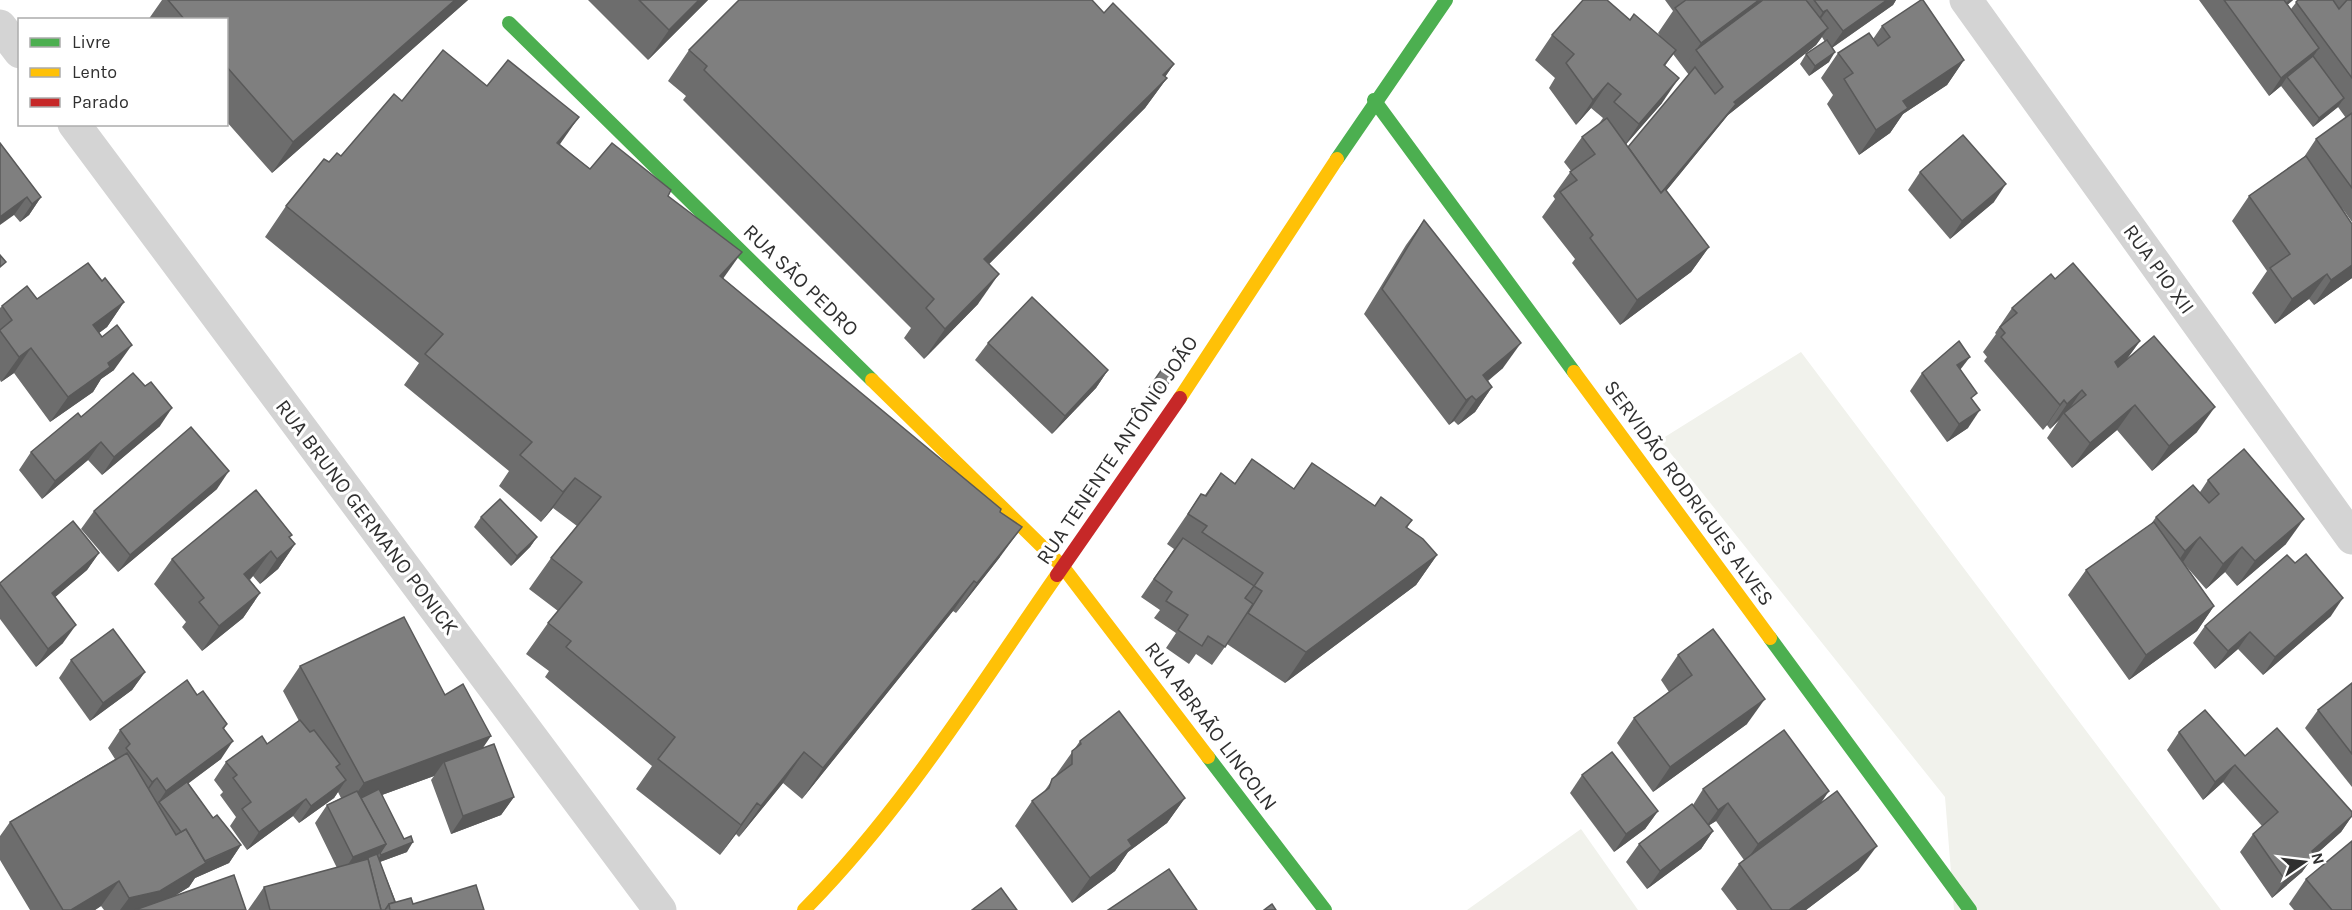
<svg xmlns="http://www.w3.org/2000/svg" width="2352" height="910" font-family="Karla,sans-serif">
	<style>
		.green { fill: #f1f2ec }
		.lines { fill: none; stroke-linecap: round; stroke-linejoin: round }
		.street { stroke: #d4d4d4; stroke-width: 33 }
		.fast { stroke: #4caf50; stroke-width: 14 }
		.slow { stroke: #ffc107; stroke-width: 14 }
		.jam { stroke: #c62828; stroke-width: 14 }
		.wall { fill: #6d6d6d; fill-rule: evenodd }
		.shaded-wall { fill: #595959 }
		.building { fill: #7f7f7f; stroke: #595959; stroke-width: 1.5 }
		.labels { text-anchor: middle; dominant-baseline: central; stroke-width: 6; stroke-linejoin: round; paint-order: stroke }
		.street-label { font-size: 21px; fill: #303030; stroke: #fff }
	</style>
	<rect width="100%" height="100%" fill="#fff"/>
	<g class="green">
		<path d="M1801,352L2221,910H1954L1945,797L1660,440Z"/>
		<path d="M1581,829L1638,910H1467Z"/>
	</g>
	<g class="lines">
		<g class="street">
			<path d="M1966,0L2352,538"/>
			<path d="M0,26L20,52"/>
			<path d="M74,124L660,910"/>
		</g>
		<g class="fast">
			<path d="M509,23L872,380"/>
			<path d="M1374,100L1574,372"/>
			<path d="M1337,159L1446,0"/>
			<path d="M1770,638L1970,910"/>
			<path d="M1208,757L1325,910"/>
		</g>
		<g class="slow">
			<path d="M1574,372L1770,638"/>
			<path d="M872,380L1063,567L1208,757"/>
			<path d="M1180,398L1337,159"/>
			<path d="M804,910C903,810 977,690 1057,575"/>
		</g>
		<path class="jam" d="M1057,575L1180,398"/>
	</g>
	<g class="wall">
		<path d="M162,0H468L272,173L226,121V20H148Z"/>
		<path d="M588,0H708L648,60Z"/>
		<path d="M1665,0H1896L1893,5L1832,48L1829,62L1809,76L1800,64L1806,54L1825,42L1822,37L1816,45L1728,115L1666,191L1709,247L1691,272L1620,325L1572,263L1575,259L1542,217L1555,199L1553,196L1571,171L1564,162L1582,137L1598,125L1603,118L1591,108L1576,125L1549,88L1555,78L1535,60L1552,35L1630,20L1660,36L1658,33L1673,11ZM1673,54L1689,75L1628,147L1626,144L1662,103L1665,66Z"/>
		<path d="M2199,0H2293L2287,5L2291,9L2298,0H2352V222L2342,208L2352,224V278L2314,305L2309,299L2275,324L2252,293L2267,271L2232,221L2249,196L2304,157L2316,139L2346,118L2338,107L2313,127L2281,86L2269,96Z"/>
		<path d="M1104,13L1174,64L1165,77L1167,78L1145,108L989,264L978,304L924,359L904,338L911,328L683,100L686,96L668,81L689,50Z"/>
		<path d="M1882,26L1964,60L1947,85L1903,114L1890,133L1859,155L1827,104L1833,95L1821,78L1838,53L1873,39Z"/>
		<path d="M402,101L560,144L590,169L668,196L723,278L1000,512V557L956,613L953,611L802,799L783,783L739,837L736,834L720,855L636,789L652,766L545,677L549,671L526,654L548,623L558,611L529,589L551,558L577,526L553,508L541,522L499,486L509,471L404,385L419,363L265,237L286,206L329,162L341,156Z"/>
		<path d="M0,143L41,197L29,215L20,222L14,215Z"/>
		<path d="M1920,172L1994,202L1950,239L1908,190Z"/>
		<path d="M1424,220L1503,368L1488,381L1492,387L1475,412L1458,425L1454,421L1449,425L1364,314L1406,245Z"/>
		<path d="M2055,279L2140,341L2127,359L2197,432L2152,471L2117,430L2072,468L2047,438L2059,420L2050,429L2047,425L2043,430L1984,361L1987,357L1983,352L1996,334L1995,333L2012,308Z"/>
		<path d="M102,281L124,302L107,327L99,333L114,370L101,379L93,392L50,422L14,373L1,382L0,380V308L2,306L37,299Z"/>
		<path d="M988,343L1108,370L1096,388L1052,434L975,360Z"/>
		<path d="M1164,366L1175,374L1154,405L1143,397Z"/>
		<path d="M1961,370L1972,400L1968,428L1947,442L1910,391L1922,373Z"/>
		<path d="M81,417L160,426L102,475L88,460L42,499L19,470L31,452Z"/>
		<path d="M1252,459L1294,489L1375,506L1412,520L1407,528L1437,555L1416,585L1285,683L1227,644L1212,665L1196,654L1189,664L1166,648L1176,633L1154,618L1160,610L1141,597L1174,549L1167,544L1201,494L1205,495L1221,473L1235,483Z"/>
		<path d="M2208,480L2286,544L2237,586L2225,572L2206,589L2185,565L2214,606L2197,631L2129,680L2068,595L2086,570L2151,524L2156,517L2200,492Z"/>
		<path d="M217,489L118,572L81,529L94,511Z"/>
		<path d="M481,517L537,537L530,547L511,566L474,527Z"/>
		<path d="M290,538L295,544L278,569L260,584L253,576L250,580L260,593L243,618L202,651L182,627L186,622L154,584L172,559Z"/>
		<path d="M99,553L87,570L55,597L63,643L36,667L0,619V583Z"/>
		<path d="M2331,616L2263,675L2238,649L2215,669L2193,643L2205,626Z"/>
		<path d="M1678,655L1747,724L1653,792L1617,743L1634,718L1669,692L1661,680Z"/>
		<path d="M71,660L145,672L132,690L90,721L59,678Z"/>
		<path d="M300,666L445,695L483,748L514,797L501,815L451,834L431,780L434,776L382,795L407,852L380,862L396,902L484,910H248L264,887L337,868L315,823L327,805L341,798L338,792L334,798L299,823L293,816L247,850L230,826L236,817L220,795L223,792L214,780L226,762L267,744L299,721L283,691Z"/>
		<path d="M2352,683V787L2305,728L2318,710Z"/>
		<path d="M197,695L227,724L224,729L221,759L188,783L213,818L241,845L229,863L195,878L189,887L173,897L246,910H104L101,906L95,910H30L0,860V836L10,822L115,759L108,748L120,730Z"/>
		<path d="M2179,732L2245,756L2352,812V816L2341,832L2313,857L2302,872L2272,898L2240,852L2253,834L2262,826L2223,782L2203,800L2167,750Z"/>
		<path d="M1080,741L1185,798L1167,823L1128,852L1115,871L1072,903L1015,826L1032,801L1043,793Z"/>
		<path d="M1582,775L1658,811L1645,829L1614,852L1570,793Z"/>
		<path d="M1703,789L1821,803L1859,870L1806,910H1737L1721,889L1739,864L1744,860L1716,821L1709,825L1713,831L1701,849L1647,889L1626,862L1639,844L1693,805Z"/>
		<path d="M2306,879L2352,910H2294L2289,904Z"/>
	</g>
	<g class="shaded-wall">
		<path d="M455,0H468L272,173L293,142Z"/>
		<path d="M699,0H708L648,60L669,30Z"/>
		<path d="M1759,0H1762L1747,21L1696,50L1683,68L1701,43Z"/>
		<path d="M1887,0H1896L1893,5L1830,49L1843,31Z"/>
		<path d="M2289,0H2293L2272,19Z"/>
		<path d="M1827,10L1814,28L1811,30L1823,12Z"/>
		<path d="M1828,28L1816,45L1728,115L1644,218L1656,200L1734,102Z"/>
		<path d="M2319,48L2307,66L2287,77L2281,86L2269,96L2281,78Z"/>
		<path d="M1835,52L1829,62L1809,76L1815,66Z"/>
		<path d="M1964,60L1947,85L1903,114L1890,133L1859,155L1876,130L1903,101Z"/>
		<path d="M1174,64L1160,84L1167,78L1145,108L963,290L984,259Z"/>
		<path d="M1679,78L1662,103L1622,149L1639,124Z"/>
		<path d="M1608,83L1591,108L1576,125L1593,100Z"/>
		<path d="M2344,98L2338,107L2313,127L2319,118Z"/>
		<path d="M579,117L558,147L557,143Z"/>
		<path d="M2006,184L1994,202L1950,239L1962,221Z"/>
		<path d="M27,197L14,215L0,225V217Z"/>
		<path d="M41,197L29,215L20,222L32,204Z"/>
		<path d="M1709,247L1691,272L1620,325L1637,300Z"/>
		<path d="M742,252L720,283V276Z"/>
		<path d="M2352,265V278L2314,305L2331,280Z"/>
		<path d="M999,274L978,304L924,359L945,329Z"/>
		<path d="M2327,274L2309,299L2275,324L2292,299Z"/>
		<path d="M124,302L107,327L76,350L93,325Z"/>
		<path d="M2140,341L2122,365L2097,387L2115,362Z"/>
		<path d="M1521,343L1503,368L1465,399L1483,375Z"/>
		<path d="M132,345L114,370L101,379L93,392L50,422L68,397L108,363Z"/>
		<path d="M31,348L14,373L1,382L19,357Z"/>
		<path d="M1970,357L1957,374V365Z"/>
		<path d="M1108,370L1096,388L1052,434L1065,416Z"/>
		<path d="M1492,387L1475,412L1458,425L1476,400Z"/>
		<path d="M2082,390L2066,414L2064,413L2059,420L2050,429L2067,404Z"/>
		<path d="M1472,396L1454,421L1449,425L1466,400Z"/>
		<path d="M2064,400L2047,425L2043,430L2060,405Z"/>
		<path d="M2135,405L2117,430L2072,468L2090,443Z"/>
		<path d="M2215,407L2197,432L2152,471L2169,446Z"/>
		<path d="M172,408L160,426L102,475L114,457Z"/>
		<path d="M1980,410L1968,428L1947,442L1959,424Z"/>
		<path d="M101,442L88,460L42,499L55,481Z"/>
		<path d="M229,471L217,489L118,572L130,555Z"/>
		<path d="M575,478L553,508L541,522L563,492Z"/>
		<path d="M2304,519L2286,544L2237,586L2255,561Z"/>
		<path d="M1022,527L1000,557L956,613L977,583Z"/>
		<path d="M537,537L530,547L511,566L517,556Z"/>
		<path d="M2200,537L2183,562L2168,576L2185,551Z"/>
		<path d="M295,544L278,569L260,584L277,559Z"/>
		<path d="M2242,547L2225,572L2206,589L2223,564Z"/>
		<path d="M271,551L253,576L227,598L244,574Z"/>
		<path d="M99,553L87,570L40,610L52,593Z"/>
		<path d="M1437,555L1416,585L1285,683L1306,652Z"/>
		<path d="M974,581L953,611L802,799L823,768Z"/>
		<path d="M260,593L243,618L202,651L219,626Z"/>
		<path d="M2343,598L2331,616L2263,675L2275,657Z"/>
		<path d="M2214,606L2197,631L2129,680L2146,655Z"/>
		<path d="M76,625L63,643L36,667L48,649Z"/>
		<path d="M2250,632L2238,649L2215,669L2228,651Z"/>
		<path d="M145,672L132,690L90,721L103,703Z"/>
		<path d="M1765,699L1747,724L1653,792L1670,767Z"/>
		<path d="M491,736L474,761L444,762L434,776L346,808L364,783Z"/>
		<path d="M233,741L221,759L161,804L159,802L154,809L166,791Z"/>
		<path d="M804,752L783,783L739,837L761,806Z"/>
		<path d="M2235,765L2223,782L2203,800L2215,782Z"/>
		<path d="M157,778L144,796L140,800L152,782Z"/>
		<path d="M346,780L334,798L299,823L311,806Z"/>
		<path d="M1829,791L1817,809L1746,861L1758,844Z"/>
		<path d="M514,797L501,815L451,834L463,816Z"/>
		<path d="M1185,798L1167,823L1128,852L1115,871L1072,903L1090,878L1128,840Z"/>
		<path d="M306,799L293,816L247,850L259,832Z"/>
		<path d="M757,803L736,834L720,855L741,825Z"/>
		<path d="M1728,803L1716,821L1705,828L1718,810Z"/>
		<path d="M1658,811L1645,829L1614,852L1626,834Z"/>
		<path d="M2352,816L2341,832L2313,857L2302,872L2272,898L2285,880L2312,851Z"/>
		<path d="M1713,831L1701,849L1647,889L1660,871Z"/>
		<path d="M413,842L407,852L374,864L381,855Z"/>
		<path d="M386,844L373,862L341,875L353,857Z"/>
		<path d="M241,845L229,863L195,878L189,887L151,910H120L129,898Z"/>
		<path d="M1877,846L1859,870L1806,910H1789Z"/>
		<path d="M119,881L101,906L95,910H71Z"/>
	</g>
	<g class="building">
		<path d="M168,0H455L293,142L226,66V20H185Z"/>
		<path d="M639,0H699L669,30Z"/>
		<path d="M739,0H1092L1104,13L1113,3L1174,64L1163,75L1167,78L984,259L999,274L945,329L926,308L934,299L704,70L707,66L689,50Z"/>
		<path d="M1583,0H1607L1630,20L1634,14L1676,50L1664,65L1679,78L1639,124L1614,102L1621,94L1608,83L1593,100L1566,63L1574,54L1552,35Z"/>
		<path d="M1686,0H1759L1701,43L1675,8Z"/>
		<path d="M1763,0H1806L1828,28L1734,102L1736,104L1661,193L1628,147L1695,67L1715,94L1723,87L1696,50Z"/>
		<path d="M1814,0H1887L1843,31L1827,10L1823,12Z"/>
		<path d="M1921,0H1923L1964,60L1903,101L1908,108L1876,130L1844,79L1853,73L1838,53L1869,33L1878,46L1890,37L1882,26Z"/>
		<path d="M2224,0H2284L2319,48L2281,78Z"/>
		<path d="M2298,0H2333L2339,9L2347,0H2352V78L2296,2Z"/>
		<path d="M1827,40L1835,52L1815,66L1806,54Z"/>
		<path d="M443,50L487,86L508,60L579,117L557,143L590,169L612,143L671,190L668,196L742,252L720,276L1001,509L1000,512L1022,527L977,583L974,581L823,768L804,752L761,806L757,803L741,825L658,759L675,737L566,647L571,641L548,623L582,582L551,558L601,497L575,478L563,492L520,455L532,442L425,354L443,334L286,206L324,159L329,162L337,153L341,156L394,94L402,101Z"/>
		<path d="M2313,56L2344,98L2319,118L2287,77Z"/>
		<path d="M2352,113V188L2316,139Z"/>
		<path d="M1607,118L1661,193L1665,189L1709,247L1637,300L1590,238L1593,235L1560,192L1577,180L1570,172L1595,154L1582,137Z"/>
		<path d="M1963,135L2006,184L1962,221L1920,172Z"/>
		<path d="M0,143L41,197L32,204L27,197L0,217Z"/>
		<path d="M2306,156L2352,224V265L2331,280L2327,274L2292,299L2270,268L2290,254L2249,196Z"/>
		<path d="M1424,220L1521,343L1483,375L1492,387L1476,400L1472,396L1466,400L1382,289Z"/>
		<path d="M0,255L6,262L0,267Z"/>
		<path d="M88,263L102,281L105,278L124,302L93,325L102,337L117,325L132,345L108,363L110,367L68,397L31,348L19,357L0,331V330L12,320L2,306L27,286L37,299Z"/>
		<path d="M2073,263L2140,341L2115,362L2118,367L2154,336L2215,407L2169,446L2135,405L2090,443L2064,413L2086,395L2082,390L2067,404L2064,400L2060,405L2001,337L2005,333L2000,327L2017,313L2012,308L2051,274L2055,279Z"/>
		<path d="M1032,297L1108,370L1065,416L988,343Z"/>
		<path d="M1959,341L1970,357L1957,365L1977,393L1971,398L1980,410L1959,424L1922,373Z"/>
		<path d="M1164,366L1175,374L1160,395L1149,388Z"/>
		<path d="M133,373L145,386L151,382L172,408L114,457L101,442L55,481L31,452L78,413L81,417Z"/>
		<path d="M191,427L229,471L130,555L94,511Z"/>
		<path d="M2244,449L2304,519L2255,561L2242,547L2223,564L2200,537L2185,551L2156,517L2193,485L2209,503L2219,494L2208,480Z"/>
		<path d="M1252,459L1294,489L1312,463L1375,506L1381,497L1412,520L1406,527L1423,539L1437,555L1306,652L1248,613L1262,591L1254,586L1263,573L1202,532L1207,526L1188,514L1201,494L1206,496L1221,473L1235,484Z"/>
		<path d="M256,490L292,535L289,537L295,544L277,559L271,551L244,574L260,593L219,626L199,602L204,598L172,559Z"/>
		<path d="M500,499L537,537L517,556L481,517Z"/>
		<path d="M73,521L99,553L52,593L76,625L48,649L0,584V583Z"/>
		<path d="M2154,522L2214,606L2146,655L2086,570Z"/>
		<path d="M1183,538L1254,586L1245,598L1253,604L1225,647L1208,636L1202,646L1178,630L1188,615L1166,601L1172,592L1154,579Z"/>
		<path d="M2306,554L2343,598L2275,657L2250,632L2228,651L2205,626L2287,555L2295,563Z"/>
		<path d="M404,617L445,695L463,684L491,736L364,783L300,666Z"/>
		<path d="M113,629L145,672L103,703L71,660Z"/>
		<path d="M1713,629L1765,699L1670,767L1634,718L1692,675L1678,655Z"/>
		<path d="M187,680L197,695L203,691L227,724L223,728L233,741L166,791L157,778L152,782L126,748L130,744L120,730Z"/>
		<path d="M2352,683V754L2318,710Z"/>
		<path d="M2205,710L2245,756L2277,728L2352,812V816L2312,851L2315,855L2285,880L2253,834L2278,812L2235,765L2215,782L2179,732Z"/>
		<path d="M1119,711L1185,798L1128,840L1132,846L1090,878L1032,801L1049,788L1052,779L1072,764V751L1081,744L1080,741Z"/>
		<path d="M300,720L310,732L314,730L340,764L336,767L346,780L311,806L306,799L259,832L242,809L251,802L233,778L237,775L226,762L262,736L267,744Z"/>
		<path d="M1784,730L1829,791L1758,844L1728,803L1718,810L1703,789Z"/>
		<path d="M494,744L514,797L463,816L444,762Z"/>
		<path d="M1612,752L1658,811L1626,834L1582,775Z"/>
		<path d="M127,753L176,835L186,829L206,863L160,891L129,898L119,881L71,910H63L10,822Z"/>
		<path d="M187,782L213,818L217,815L241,845L205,861L186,829L181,832L159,802Z"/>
		<path d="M379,789L404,839L411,836L413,842L381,855L380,853L386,844L361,798Z"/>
		<path d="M357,791L386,844L353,857L327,805Z"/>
		<path d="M1837,791L1877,846L1789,910H1772L1739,864Z"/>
		<path d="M1692,804L1713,831L1660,871L1639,844Z"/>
		<path d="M2352,841V910H2332L2306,879Z"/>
		<path d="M377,854L395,902L389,904L385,910H381L368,859L354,863Z"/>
		<path d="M368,859L381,910H270L264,887Z"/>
		<path d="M1169,869L1197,910H1108Z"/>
		<path d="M234,875L246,910H135Z"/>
		<path d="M476,885L484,910H390L389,904L411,898L413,904Z"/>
		<path d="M1001,888L1017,910H972Z"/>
		<path d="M1272,904L1276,910H1264Z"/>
	</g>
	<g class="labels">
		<g class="street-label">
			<text transform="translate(2159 269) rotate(54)">RUA PIO XII</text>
			<text transform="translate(801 280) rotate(44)">RUA SÃO PEDRO</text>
			<text transform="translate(1117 450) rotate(-56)">RUA TENENTE ANTÔNIO JOÃO</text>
			<text transform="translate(1689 493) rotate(54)">SERVIDÃO RODRIGUES ALVES</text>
			<text transform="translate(367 517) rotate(53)">RUA BRUNO GERMANO PONICK</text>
			<text transform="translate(1211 726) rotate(53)">RUA ABRAÃO LINCOLN</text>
		</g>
	</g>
	<rect x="18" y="18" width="210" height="108" fill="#ffffff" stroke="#acacac" stroke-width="1.5"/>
	<rect x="30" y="38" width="30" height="9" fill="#4caf50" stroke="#acacac" stroke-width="1.5"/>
	<text x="72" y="48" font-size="18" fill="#303030">Livre</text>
	<rect x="30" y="68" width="30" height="9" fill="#ffc107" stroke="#acacac" stroke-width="1.5"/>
	<text x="72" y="78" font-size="18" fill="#303030">Lento</text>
	<rect x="30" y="98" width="30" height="9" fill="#c62828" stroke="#acacac" stroke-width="1.5"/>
	<text x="72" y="108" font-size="18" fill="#303030">Parado</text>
	<g transform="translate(2304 862) rotate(76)" stroke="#ffffff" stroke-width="4.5" paint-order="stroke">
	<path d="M0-4.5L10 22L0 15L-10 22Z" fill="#303030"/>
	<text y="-9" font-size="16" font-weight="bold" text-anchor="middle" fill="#303030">N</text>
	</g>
</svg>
